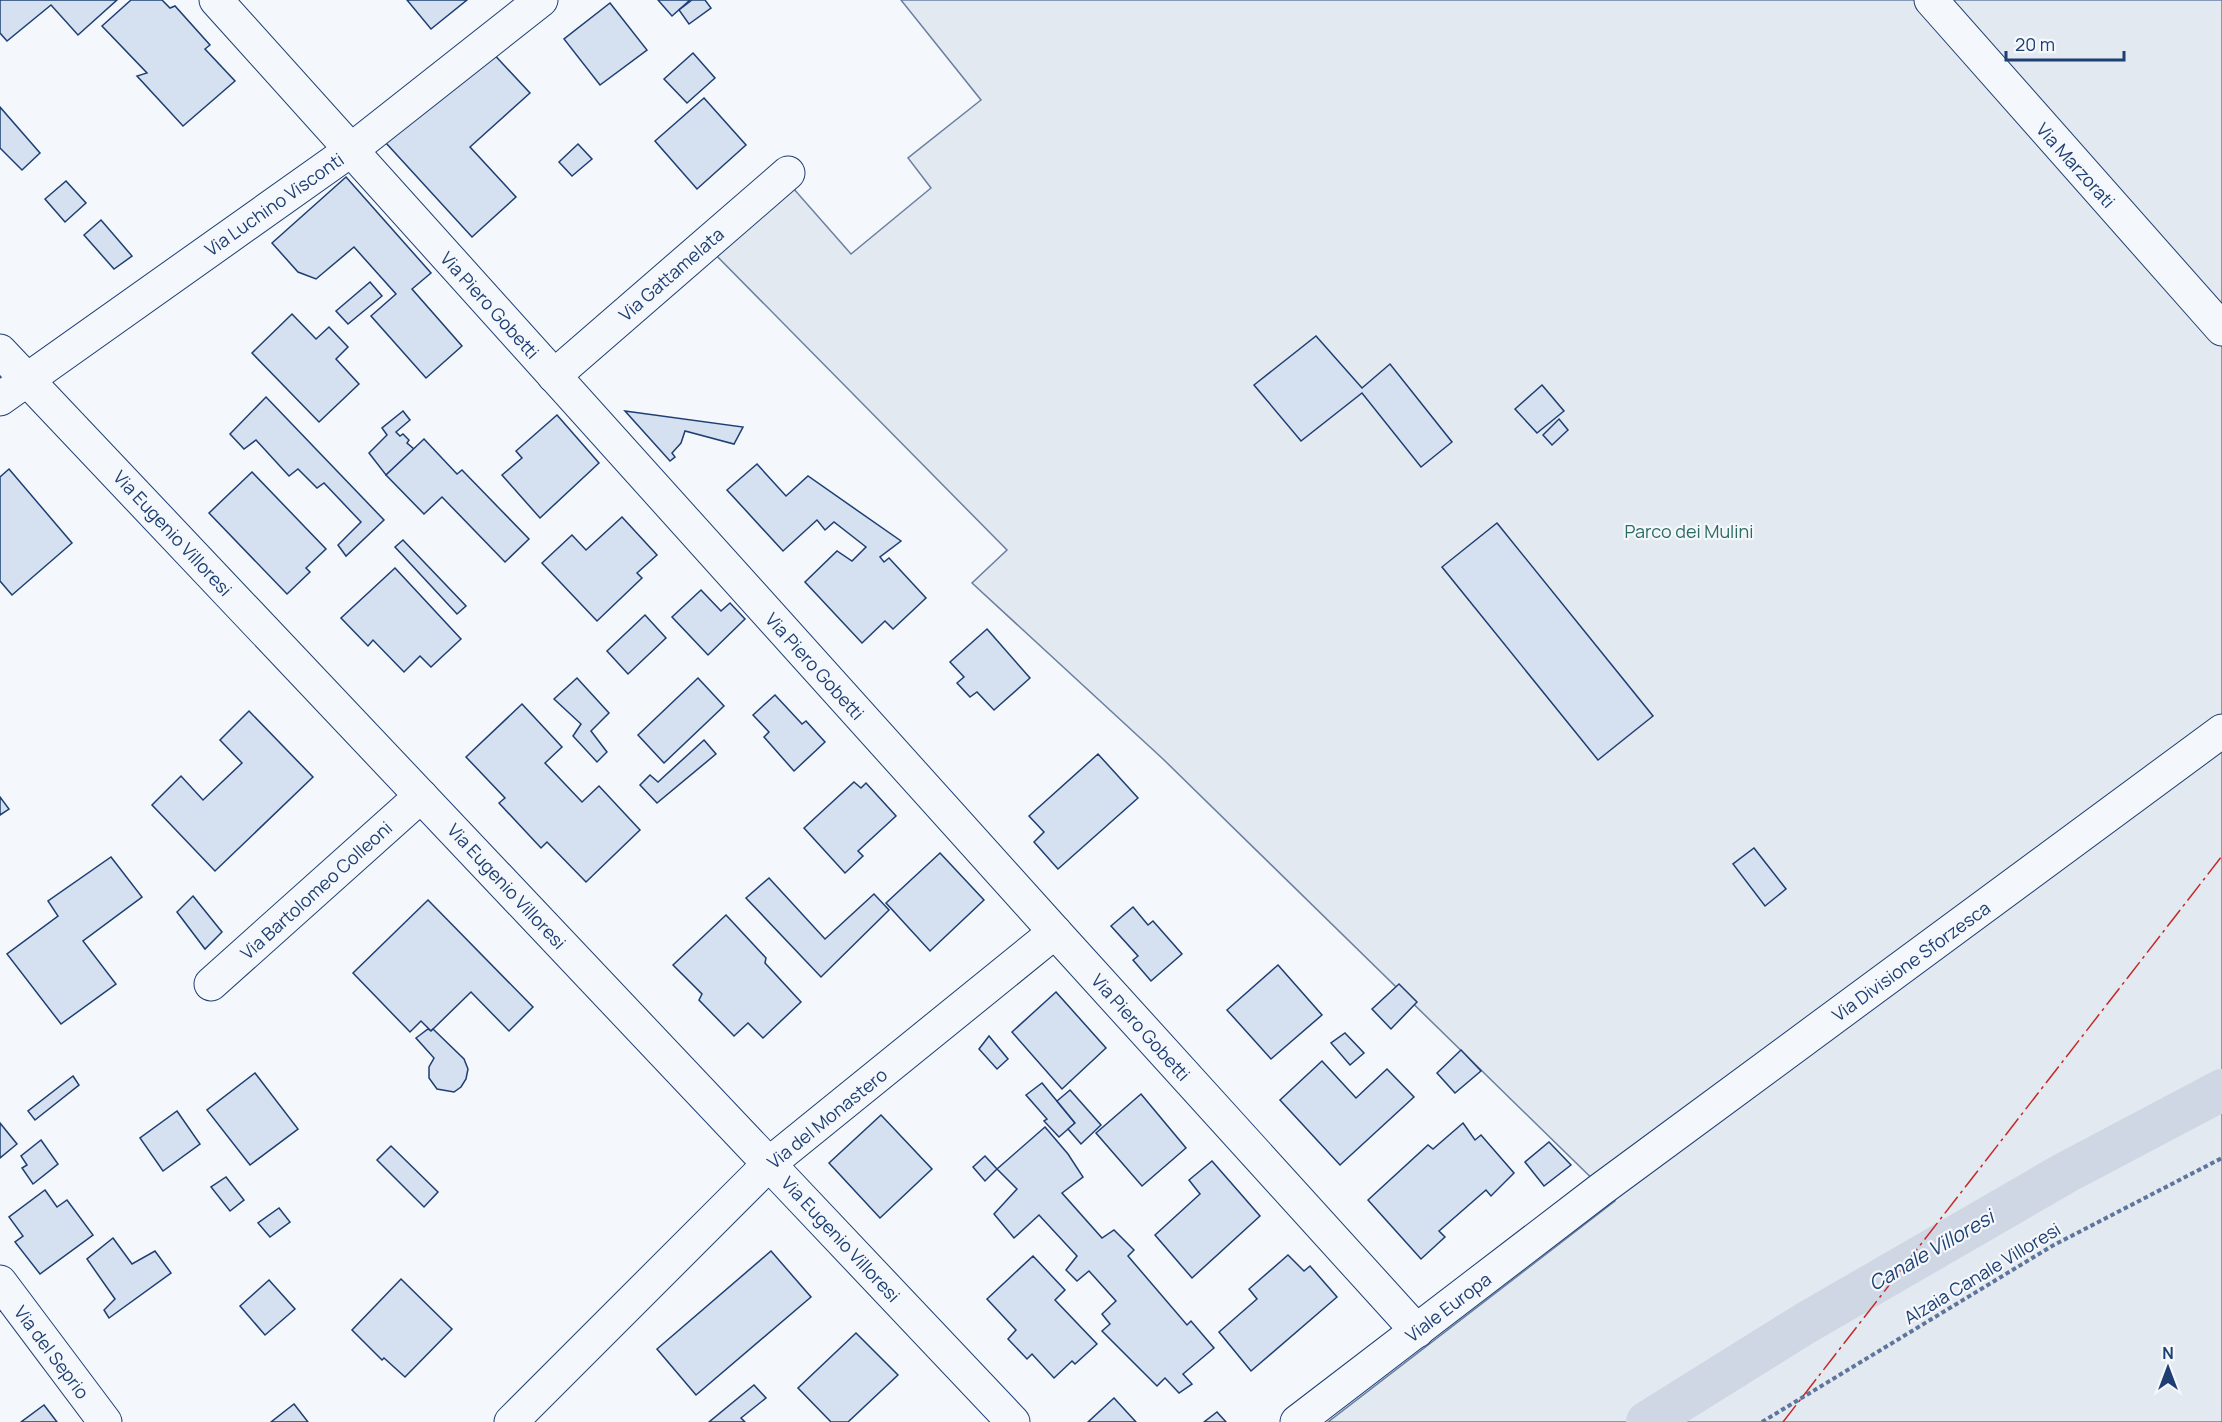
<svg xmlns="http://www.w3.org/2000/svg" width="2222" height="1422" font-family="Manrope,sans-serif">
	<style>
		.green { fill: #e3e9f0; stroke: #687fa3; stroke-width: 1.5 }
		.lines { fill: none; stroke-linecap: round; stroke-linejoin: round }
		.canal { stroke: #cfd7e4; stroke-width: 42 }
		.building { fill: #d5e0f0; stroke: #1d3f73; stroke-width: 1.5 }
		.street-casing { stroke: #1d3f73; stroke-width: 35 }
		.secondary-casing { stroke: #1d3f73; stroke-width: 35 }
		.path { stroke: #5e769c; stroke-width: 4; stroke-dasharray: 4.5 3; stroke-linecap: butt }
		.street { stroke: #f4f7fb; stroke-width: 33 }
		.secondary { stroke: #f4f7fb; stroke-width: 33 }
		.power { stroke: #c62828; stroke-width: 1.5; stroke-dasharray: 21 4.5 3 4.5; stroke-linecap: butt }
		.labels { text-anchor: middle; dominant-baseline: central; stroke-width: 4.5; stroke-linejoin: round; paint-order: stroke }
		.street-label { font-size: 18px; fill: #1d3f73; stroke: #f4f7fb }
		.park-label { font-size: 18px; fill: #2c6c60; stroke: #f4f7fb }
		.water-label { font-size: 20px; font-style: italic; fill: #1d3f73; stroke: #f4f7fb }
	</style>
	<rect width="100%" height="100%" fill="#f4f7fb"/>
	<path class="green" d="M901,0H2222V1422H1328L1615,1201L1163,759L972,583L1007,550L702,241L779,172L851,254L931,188L908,158L981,100Z"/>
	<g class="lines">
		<path class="canal" d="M1647,1422L1804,1324L2065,1173L2222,1090"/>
	</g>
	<g class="building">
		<path d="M0,0H117L78,35L51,5L7,41L0,33Z"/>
		<path d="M131,0H162L170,8L175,6L210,45L205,49L235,81L183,126L137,76L147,73L102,26Z"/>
		<path d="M407,0H467L431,29Z"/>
		<path d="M658,0H690L672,16Z"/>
		<path d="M692,0H705L711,8L689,24L679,10Z"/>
		<path d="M610,3L647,50L600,85L564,39Z"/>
		<path d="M489,49L530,93L470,147L516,197L472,237L386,143Z"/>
		<path d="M693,53L715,78L687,103L664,79Z"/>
		<path d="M704,98L746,145L697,189L655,141Z"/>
		<path d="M0,107L40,153L22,170L0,148Z"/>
		<path d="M578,144L592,159L572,176L559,162Z"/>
		<path d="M346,177L431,273L412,289L462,346L426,378L371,316L396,294L354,247L316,279L298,272L272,243Z"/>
		<path d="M66,181L86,203L65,222L45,199Z"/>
		<path d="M101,220L132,256L114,269L84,235Z"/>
		<path d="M370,282L382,296L348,324L336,311Z"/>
		<path d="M292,314L316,339L329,327L348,347L336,359L359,384L319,422L252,353Z"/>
		<path d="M1316,336L1362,388L1390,364L1452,442L1421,467L1362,393L1301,441L1254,385Z"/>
		<path d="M1542,385L1564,411L1537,433L1515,409Z"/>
		<path d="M266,397L384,520L346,556L338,545L361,522L324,483L317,488L298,469L289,476L256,440L244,449L230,434Z"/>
		<path d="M403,411L410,420L396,432L400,436L403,434L409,440L407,443L414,449L386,475L369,453L387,435L382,428Z"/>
		<path d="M625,411L743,427L734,444L685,431L681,443L672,453L675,457L670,461Z"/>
		<path d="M557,415L599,463L540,518L502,475L522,458L516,451Z"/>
		<path d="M1559,419L1568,430L1552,445L1543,435Z"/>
		<path d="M424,439L457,474L462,470L529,539L505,562L442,497L424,514L386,475Z"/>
		<path d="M757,464L786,496L808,476L901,541L880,557L884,562L889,558L926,598L893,629L885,621L862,643L805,582L837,551L852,561L866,547L834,522L825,530L817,520L783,551L727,490Z"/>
		<path d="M9,469L72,543L12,595L0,581V477Z"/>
		<path d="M252,472L326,549L306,568L310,572L287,594L209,513Z"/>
		<path d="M622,517L657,555L637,573L642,578L597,621L542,563L572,535L586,550Z"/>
		<path d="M1497,523L1653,716L1598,760L1442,567Z"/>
		<path d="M403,540L466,606L457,614L395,547Z"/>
		<path d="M395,568L461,639L431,667L420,656L404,672L373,640L368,646L341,618Z"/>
		<path d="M701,590L721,611L730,603L745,619L708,655L672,617Z"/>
		<path d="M645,615L666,638L628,674L607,651Z"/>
		<path d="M987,629L1030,678L994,710L977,692L970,697L957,683L964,677L950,662Z"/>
		<path d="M577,678L609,713L591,731L607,752L597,762L573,736L581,724L554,699Z"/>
		<path d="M698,678L724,706L664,763L638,735Z"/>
		<path d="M775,695L802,724L806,721L825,742L794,771L764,737L769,732L753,715Z"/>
		<path d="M522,704L562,747L545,763L582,802L599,786L640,830L586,882L547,842L541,848L499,803L505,798L466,757Z"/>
		<path d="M249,711L313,777L215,871L152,805L181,776L203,800L242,763L220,740Z"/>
		<path d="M704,740L716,754L657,803L640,785L650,775L658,782Z"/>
		<path d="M1098,754L1138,798L1058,869L1034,842L1044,832L1029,816Z"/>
		<path d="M854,782L861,788L866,783L896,816L858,851L863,856L845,873L804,828Z"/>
		<path d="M0,797L9,809L0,815Z"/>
		<path d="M1754,848L1786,889L1765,906L1733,864Z"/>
		<path d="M940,853L984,900L930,951L886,903Z"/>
		<path d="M111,857L142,897L83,941L116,984L61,1024L7,954L58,916L48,901Z"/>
		<path d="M769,878L825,939L874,894L889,910L821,977L746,898Z"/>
		<path d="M193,896L222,932L205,949L177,912Z"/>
		<path d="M428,900L533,1007L509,1031L471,992L431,1031L421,1021L410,1032L353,973Z"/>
		<path d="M1133,907L1148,925L1153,921L1182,954L1151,981L1133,960L1138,956L1111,926Z"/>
		<path d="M726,915L766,958L765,963L801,1002L763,1038L748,1023L734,1036L699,1000L702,994L673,965Z"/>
		<path d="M1278,965L1322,1015L1271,1059L1227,1010Z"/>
		<path d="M1399,984L1417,1002L1391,1029L1372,1009Z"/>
		<path d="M1056,992L1106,1048L1062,1089L1012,1032Z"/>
		<path d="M428,1029L431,1031L433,1029L464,1059L468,1069L466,1079L461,1087L454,1092L437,1089L429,1078V1067L434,1058L416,1038Z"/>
		<path d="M1345,1033L1364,1053L1350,1065L1331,1043Z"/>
		<path d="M989,1036L1008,1059L997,1069L979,1049Z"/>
		<path d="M1461,1050L1481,1071L1455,1093L1437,1073Z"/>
		<path d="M1322,1061L1356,1098L1387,1069L1414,1097L1340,1165L1280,1100Z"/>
		<path d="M255,1073L298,1129L250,1165L207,1110Z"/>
		<path d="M73,1076L79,1085L35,1120L28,1111Z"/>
		<path d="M1042,1083L1075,1123L1059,1137L1044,1121L1047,1119L1026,1095Z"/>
		<path d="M1070,1090L1101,1125L1081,1144L1068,1129L1075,1123L1057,1101Z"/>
		<path d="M1141,1094L1186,1148L1142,1186L1096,1133Z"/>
		<path d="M177,1111L200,1144L163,1171L140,1138Z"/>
		<path d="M881,1115L932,1169L880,1218L829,1163Z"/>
		<path d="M0,1123L17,1144L0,1158Z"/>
		<path d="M1463,1123L1475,1140L1481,1135L1514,1173L1491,1196L1486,1190L1439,1231L1445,1237L1421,1259L1368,1200L1428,1145L1433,1149Z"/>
		<path d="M1045,1127L1068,1154L1083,1177L1062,1193L1102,1238L1114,1230L1134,1250L1128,1256L1187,1325L1191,1321L1214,1348L1183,1374L1192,1384L1179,1393L1165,1378L1157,1386L1102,1331L1110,1324L1102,1314L1116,1301L1089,1271L1077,1281L1066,1270L1077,1256L1039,1215L1014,1238L994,1214L1017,1189L997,1169Z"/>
		<path d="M41,1140L58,1164L33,1184L22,1168L27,1165L21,1156Z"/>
		<path d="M1549,1142L1571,1165L1544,1186L1525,1162Z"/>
		<path d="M391,1146L438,1192L424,1207L377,1160Z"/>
		<path d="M985,1156L997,1169L985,1181L973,1167Z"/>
		<path d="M1212,1161L1260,1216L1192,1278L1155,1235L1200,1194L1189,1180Z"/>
		<path d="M226,1177L244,1200L230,1211L211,1187Z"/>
		<path d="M45,1190L57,1207L67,1200L93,1235L40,1274L15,1242L23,1236L9,1217Z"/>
		<path d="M279,1208L290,1222L270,1237L258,1223Z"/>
		<path d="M113,1238L132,1264L155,1251L171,1273L109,1318L104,1310L115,1299L87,1259Z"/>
		<path d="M771,1251L811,1297L696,1395L657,1349Z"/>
		<path d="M1288,1255L1304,1271L1310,1266L1337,1297L1251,1371L1219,1332L1257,1299L1249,1289Z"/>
		<path d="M1033,1256L1065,1290L1055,1300L1097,1344L1075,1364L1072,1361L1054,1378L1032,1354L1027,1359L1008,1339L1016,1330L987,1299Z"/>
		<path d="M401,1279L452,1329L405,1377L384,1358L382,1360L352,1330Z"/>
		<path d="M269,1280L295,1309L265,1335L240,1306Z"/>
		<path d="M856,1333L898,1375L848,1422H831L798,1388Z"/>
		<path d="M754,1385L766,1398L741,1418L745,1422H709Z"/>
		<path d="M1114,1398L1136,1422H1088Z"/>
		<path d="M294,1404L308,1422H271Z"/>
		<path d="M44,1405L57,1422H21Z"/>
		<path d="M1217,1412L1226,1422H1204Z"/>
	</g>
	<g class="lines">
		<g class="street-casing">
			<g id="street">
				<path d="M216,0L1055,932L1417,1331"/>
				<path d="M0,351L1013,1422"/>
				<path d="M554,376L788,173"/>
				<path d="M0,399L351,150L541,0"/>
				<path d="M211,984L421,796"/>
				<path d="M0,1282L105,1422"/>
				<path d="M511,1422L770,1163L1055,932"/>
			</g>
		</g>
		<g class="secondary-casing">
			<g id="secondary">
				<path d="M1931,0L2222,329"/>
				<path d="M1297,1422L1600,1190L2222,731"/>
			</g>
		</g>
		<path class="path" d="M1762,1422L2052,1246L2222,1158"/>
		<use href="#street" class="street"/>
		<use href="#secondary" class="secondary"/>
		<path class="power" d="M1783,1422L2222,856"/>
	</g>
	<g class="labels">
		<g class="street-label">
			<text transform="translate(2076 165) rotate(48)">Via Marzorati</text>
			<text transform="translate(274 204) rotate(-35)">Via Luchino Visconti</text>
			<text transform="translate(671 274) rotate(-41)">Via Gattamelata</text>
			<text transform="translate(490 305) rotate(48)">Via Piero Gobetti</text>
			<text transform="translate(173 533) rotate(47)">Via Eugenio Villoresi</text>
			<text transform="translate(815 666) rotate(48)">Via Piero Gobetti</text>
			<text transform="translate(507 886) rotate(47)">Via Eugenio Villoresi</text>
			<text transform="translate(316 890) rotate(-42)">Via Bartolomeo Colleoni</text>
			<text transform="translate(1911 961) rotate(-36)">Via Divisione Sforzesca</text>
			<text transform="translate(1141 1027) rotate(48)">Via Piero Gobetti</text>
			<text transform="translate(827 1118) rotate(-39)">Via del Monastero</text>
			<text transform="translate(841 1239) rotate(47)">Via Eugenio Villoresi</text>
			<text transform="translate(1982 1273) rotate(-31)">Alzaia Canale Villoresi</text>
			<text transform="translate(1448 1307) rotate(-37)">Viale Europa</text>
			<text transform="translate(52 1352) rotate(53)">Via del Seprio</text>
		</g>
		<g class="park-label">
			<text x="1689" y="531">Parco dei Mulini</text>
		</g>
		<g class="water-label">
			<text transform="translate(1931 1250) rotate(-30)">Canale Villoresi</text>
		</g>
	</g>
	<g transform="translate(2168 1368)" stroke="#f4f7fb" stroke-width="4.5" paint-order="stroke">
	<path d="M0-4.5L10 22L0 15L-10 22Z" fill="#1d3f73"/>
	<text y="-9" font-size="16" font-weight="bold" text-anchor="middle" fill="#1d3f73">N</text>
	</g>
	<path d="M2006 51v9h118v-9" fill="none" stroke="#1d3f73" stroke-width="3"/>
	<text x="2015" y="51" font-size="18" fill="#1d3f73" stroke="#f4f7fb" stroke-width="4.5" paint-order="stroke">20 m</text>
</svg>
